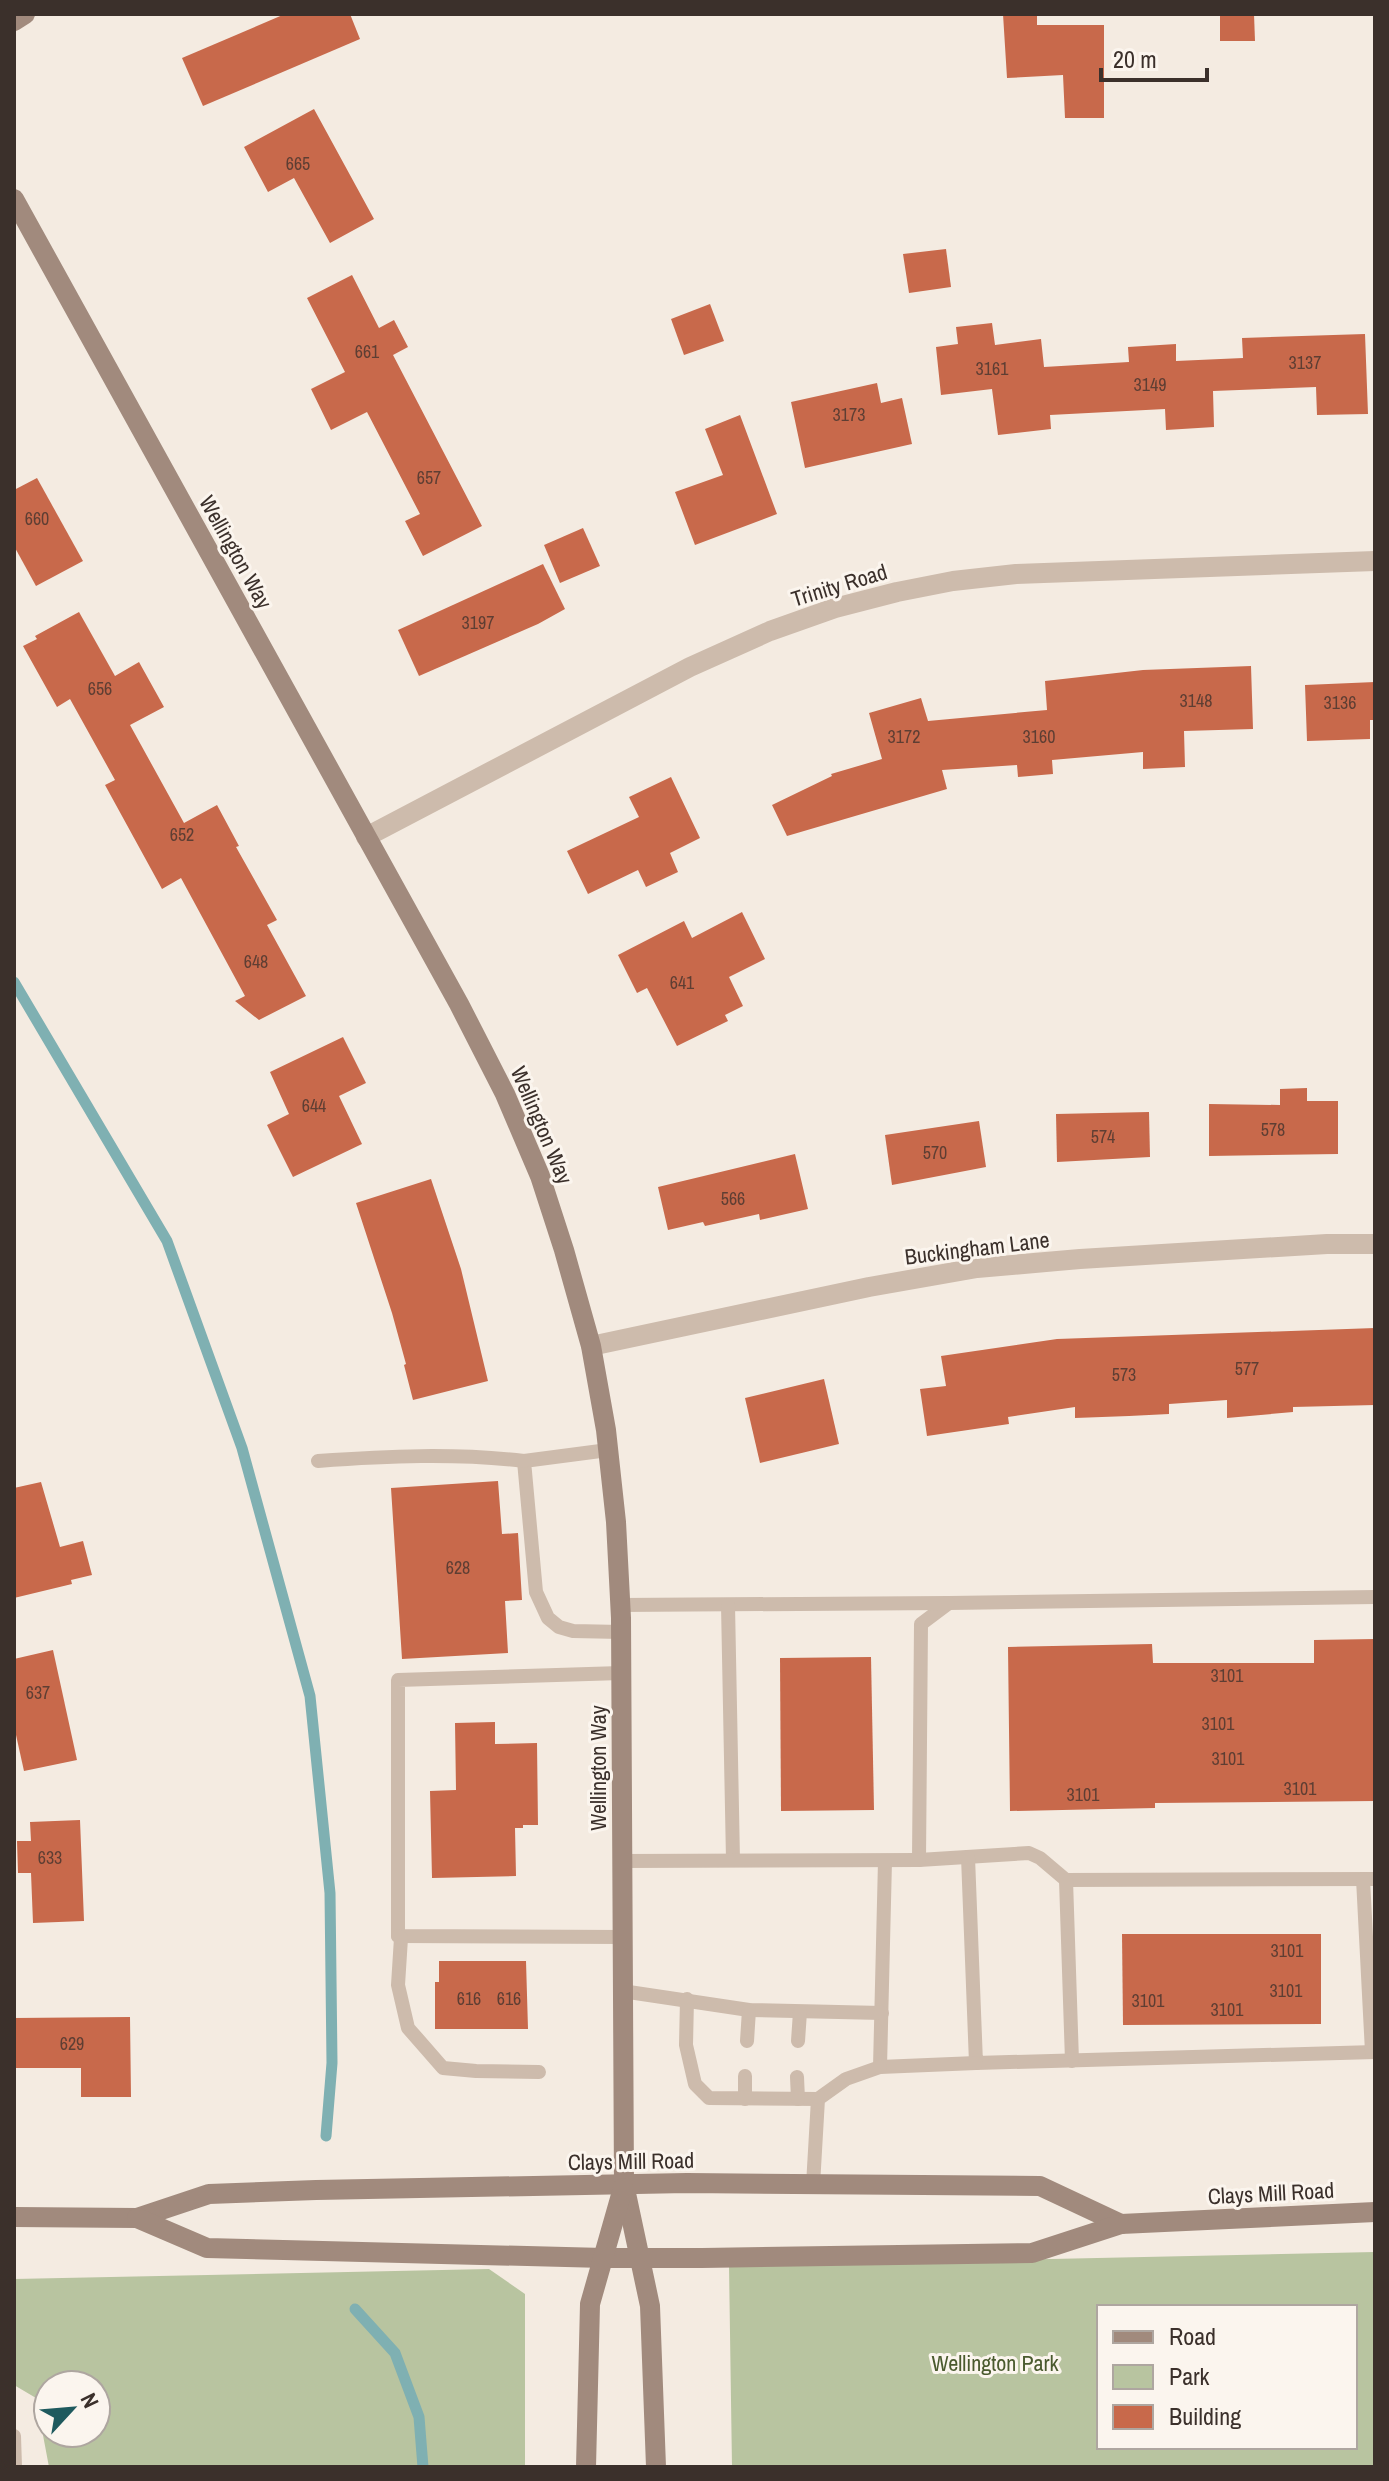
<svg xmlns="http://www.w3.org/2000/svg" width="1389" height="2481" font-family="'Archivo Narrow',sans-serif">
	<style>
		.green { fill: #b8c4a0; fill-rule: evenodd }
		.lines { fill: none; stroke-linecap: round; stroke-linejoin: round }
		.stream { stroke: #7fb0b2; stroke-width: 11 }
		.building { fill: #c8694b }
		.lane { stroke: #cdbbac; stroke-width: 14 }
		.street { stroke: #cdbbac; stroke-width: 20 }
		.secondary { stroke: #a18a7d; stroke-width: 20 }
		.labels { text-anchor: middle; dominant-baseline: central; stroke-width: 6; stroke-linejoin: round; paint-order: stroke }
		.number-label { font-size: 18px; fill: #5e3e33 }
		.street-label { font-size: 22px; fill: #3b302b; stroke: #fbf5ee }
		.park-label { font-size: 22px; fill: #4a5a2e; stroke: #fbf5ee }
	</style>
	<rect width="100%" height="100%" fill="#f4ebe1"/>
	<g class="green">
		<path d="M1375,2252V2467H732L729,2266ZM1099,2307H1355V2447H1099Z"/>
		<path d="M489,2269L525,2294V2467H49L36,2398L14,2385V2279ZM48,2385H96V2433H48Z"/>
	</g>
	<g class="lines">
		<g class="stream">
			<path d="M14,982L167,1241L242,1448L310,1696L330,1893L332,2063L326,2136"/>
			<path d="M355,2309L395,2353L419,2417L423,2467"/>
		</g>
	</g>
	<g class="building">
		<path d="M285,14H350L360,39L203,106L182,58Z"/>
		<path d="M1003,14H1037V25H1104V118H1065L1063,75L1007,78Z"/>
		<path d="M1220,14H1254L1255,41H1220Z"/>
		<path d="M314,109L374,219L330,243L294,178L268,192L244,147Z"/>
		<path d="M946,249L951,287L909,293L903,254Z"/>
		<path d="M352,275L379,328L394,320L408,347L393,355L482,526L423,556L405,521L420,514L367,412L331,430L311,389L345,372L307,298Z"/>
		<path d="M710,304L724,341L684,355L671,319Z"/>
		<path d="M992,323L995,345L1041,339L1044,367L1129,362L1128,347L1176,344V361L1243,358L1242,338L1365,334L1368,414L1317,415L1316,387L1213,391L1214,427L1166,430L1165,409L1050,415L1051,429L998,435L992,389L941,395L936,347L958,344L956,327Z"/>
		<path d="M877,383L881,403L902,398L912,444L805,468L791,402Z"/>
		<path d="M740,415L777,514L695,545L675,492L723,475L705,429Z"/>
		<path d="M37,478L83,561L36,586L14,546V490Z"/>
		<path d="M583,528L600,566L560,583L544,545Z"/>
		<path d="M543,564L565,609L538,624L419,676L398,630Z"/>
		<path d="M79,612L115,676L139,662L164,707L130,725L184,823L217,805L239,846L236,847L277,920L267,925L306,996L259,1020L235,1001L245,996L181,878L162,889L105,785L115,780L70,699L57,707L23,646L37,639L35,636Z"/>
		<path d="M1251,666L1253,729L1184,731L1185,767L1143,769V752L1052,760L1053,774L1018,777L1017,765L942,770L947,789L787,836L772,805L832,776L831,774L882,759L869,713L921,698L928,721L1047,710L1045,681L1143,670Z"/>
		<path d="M1375,682V720H1370V739L1307,741L1305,685Z"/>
		<path d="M671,777L700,838L670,853L678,872L646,887L638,870L588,894L567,851L639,817L629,797Z"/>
		<path d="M742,912L765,959L729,977L743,1006L725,1015L728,1021L677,1046L647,988L637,993L618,955L684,921L692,938Z"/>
		<path d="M343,1037L366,1083L339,1096L362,1144L293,1177L267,1125L289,1114L270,1072Z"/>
		<path d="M1307,1088V1101H1338V1154L1209,1156V1104L1280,1105V1089Z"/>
		<path d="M1149,1112L1150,1157L1057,1162L1056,1114Z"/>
		<path d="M979,1121L986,1167L892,1185L885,1135Z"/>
		<path d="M795,1154L808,1209L760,1220L759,1214L705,1226L703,1222L668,1230L658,1187Z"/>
		<path d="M431,1179L461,1269L488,1381L413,1400L404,1365L406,1364L392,1313L356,1203Z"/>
		<path d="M1375,1328V1405L1293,1407V1412L1227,1418V1400L1169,1404V1414L1129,1416L1075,1418V1407L1008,1417L1009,1424L927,1436L920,1389L946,1386L941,1356L1057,1339Z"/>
		<path d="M824,1379L839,1444L760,1463L745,1398Z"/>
		<path d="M498,1481L502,1534L518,1533L522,1600L505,1601L508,1653L402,1659L391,1488Z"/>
		<path d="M41,1482L60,1547L83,1541L92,1575L71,1580L72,1584L14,1598V1488Z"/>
		<path d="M1375,1639V1801L1155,1803V1808L1010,1811L1008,1647L1152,1644L1153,1663H1314V1640Z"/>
		<path d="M53,1650L77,1760L24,1771L14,1726V1659Z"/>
		<path d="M871,1657L874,1810L781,1811L780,1658Z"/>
		<path d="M495,1722V1744L537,1743L538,1825H523V1828H515L516,1876L432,1878L430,1791L456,1790L455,1723Z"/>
		<path d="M80,1820L84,1921L33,1923L31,1873H18L17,1841H31L30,1822Z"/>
		<path d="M1122,1934H1321V2024L1123,2025Z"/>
		<path d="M439,1961H526L528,2029H435V1982H439Z"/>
		<path d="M130,2017L131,2097H81V2068H14V2018Z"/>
	</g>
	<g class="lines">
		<g class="lane">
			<path d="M608,1450L524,1461L536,1592L548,1618L559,1627L573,1631L621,1632"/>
			<path d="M318,1461C387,1456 455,1453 524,1461"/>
			<path d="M1375,1597L949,1603L921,1624L919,1860L1029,1853L1040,1858L1066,1880L1375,1879"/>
			<path d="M620,1605L948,1603"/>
			<path d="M728,1605L733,1860"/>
			<path d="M621,1673L398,1680V1936L622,1937"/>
			<path d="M968,1857L976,2063L1375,2052"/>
			<path d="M622,1861L919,1860"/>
			<path d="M885,1861L880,2067L976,2063"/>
			<path d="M1363,1879L1372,2052"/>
			<path d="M1066,1880L1072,2061"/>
			<path d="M398,1936L401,1938L398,1985L408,2028L443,2068L476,2071L539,2072"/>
			<path d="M622,1991L749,2010L882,2013"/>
			<path d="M687,1999L686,2045L695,2084L709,2098L818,2099"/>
			<path d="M747,2041L749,2010"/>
			<path d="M798,2041L800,2012"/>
			<path d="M797,2077L798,2099"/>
			<path d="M745,2099V2076"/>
			<path d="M813,2185L818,2099L846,2079L880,2067"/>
			<path d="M14,2436L15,2467"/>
		</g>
		<g class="street">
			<path d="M366,837L690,667L770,631L835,608L897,592L953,581L1016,574L1375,561"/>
			<path d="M591,1346L869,1287L977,1268L1080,1259L1327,1244H1375"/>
		</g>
		<g class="secondary">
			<path d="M14,21L25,14"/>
			<path d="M14,199L459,1004L505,1094L540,1176L564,1250L591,1346L606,1430L616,1522L621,1618L624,2184L650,2306L656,2467"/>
			<path d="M14,2217L137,2218L209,2194L316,2190L687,2183L1040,2186L1121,2224"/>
			<path d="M137,2218L207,2248L604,2258H702L1032,2253L1121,2224L1375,2212"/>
			<path d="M586,2467L590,2304L623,2188"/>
		</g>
	</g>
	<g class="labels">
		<g class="number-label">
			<text x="298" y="163">665</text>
			<text x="367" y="351">661</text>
			<text x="1305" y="362">3137</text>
			<text x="992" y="368">3161</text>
			<text x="1150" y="384">3149</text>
			<text x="849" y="414">3173</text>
			<text x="429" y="477">657</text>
			<text x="37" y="518">660</text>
			<text x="478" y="622">3197</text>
			<text x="100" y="688">656</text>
			<text x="1196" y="700">3148</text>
			<text x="1340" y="702">3136</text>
			<text x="904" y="736">3172</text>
			<text x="1039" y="736">3160</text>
			<text x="182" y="834">652</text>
			<text x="256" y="961">648</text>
			<text x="682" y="982">641</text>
			<text x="314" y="1105">644</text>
			<text x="1273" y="1129">578</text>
			<text x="1103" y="1136">574</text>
			<text x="935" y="1152">570</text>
			<text x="733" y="1198">566</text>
			<text x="1247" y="1368">577</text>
			<text x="1124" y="1374">573</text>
			<text x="458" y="1567">628</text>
			<text x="1227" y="1675">3101</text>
			<text x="38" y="1692">637</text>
			<text x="1218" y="1723">3101</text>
			<text x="1228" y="1758">3101</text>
			<text x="1300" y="1788">3101</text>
			<text x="1083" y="1794">3101</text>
			<text x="50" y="1857">633</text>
			<text x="1287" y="1950">3101</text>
			<text x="1286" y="1990">3101</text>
			<text x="469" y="1998">616</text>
			<text x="509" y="1998">616</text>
			<text x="1148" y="2000">3101</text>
			<text x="1227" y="2009">3101</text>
			<text x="72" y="2043">629</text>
		</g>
		<g class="street-label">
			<text transform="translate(236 552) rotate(61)">Wellington Way</text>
			<text transform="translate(839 585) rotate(-17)">Trinity Road</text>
			<text transform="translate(542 1125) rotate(67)">Wellington Way</text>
			<text transform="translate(977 1248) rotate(-7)">Buckingham Lane</text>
			<text transform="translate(598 1768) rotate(-90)">Wellington Way</text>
			<text transform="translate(631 2161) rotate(-1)">Clays Mill Road</text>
			<text transform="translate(1271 2193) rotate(-3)">Clays Mill Road</text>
		</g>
		<g class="park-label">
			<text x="995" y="2363">Wellington Park</text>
		</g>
	</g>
	<rect width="1389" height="2481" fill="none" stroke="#3b302b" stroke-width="32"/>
	<rect x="1097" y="2305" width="260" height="144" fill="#fbf5ee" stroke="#aea6a0" stroke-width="2"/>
	<rect x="1113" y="2331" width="40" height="12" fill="#a18a7d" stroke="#aea6a0" stroke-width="2"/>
	<text x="1169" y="2345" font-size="24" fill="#3b302b">Road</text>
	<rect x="1113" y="2365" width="40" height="24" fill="#b8c4a0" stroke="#aea6a0" stroke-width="2"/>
	<text x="1169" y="2385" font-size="24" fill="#3b302b">Park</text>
	<rect x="1113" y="2405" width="40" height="24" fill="#c8694b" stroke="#aea6a0" stroke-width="2"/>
	<text x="1169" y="2425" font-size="24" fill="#3b302b">Building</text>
	<g transform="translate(72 2409) rotate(64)"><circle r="38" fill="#fbf5ee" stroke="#aea6a0" stroke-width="2"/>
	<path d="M0-6L14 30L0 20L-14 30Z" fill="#1f5a5e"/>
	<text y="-12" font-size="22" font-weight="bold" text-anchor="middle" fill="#3b302b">N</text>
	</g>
	<path d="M1101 68v12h106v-12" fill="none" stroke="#3b302b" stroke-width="4"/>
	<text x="1113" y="68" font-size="24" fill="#3b302b" stroke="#fbf5ee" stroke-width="6" paint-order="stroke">20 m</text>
</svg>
